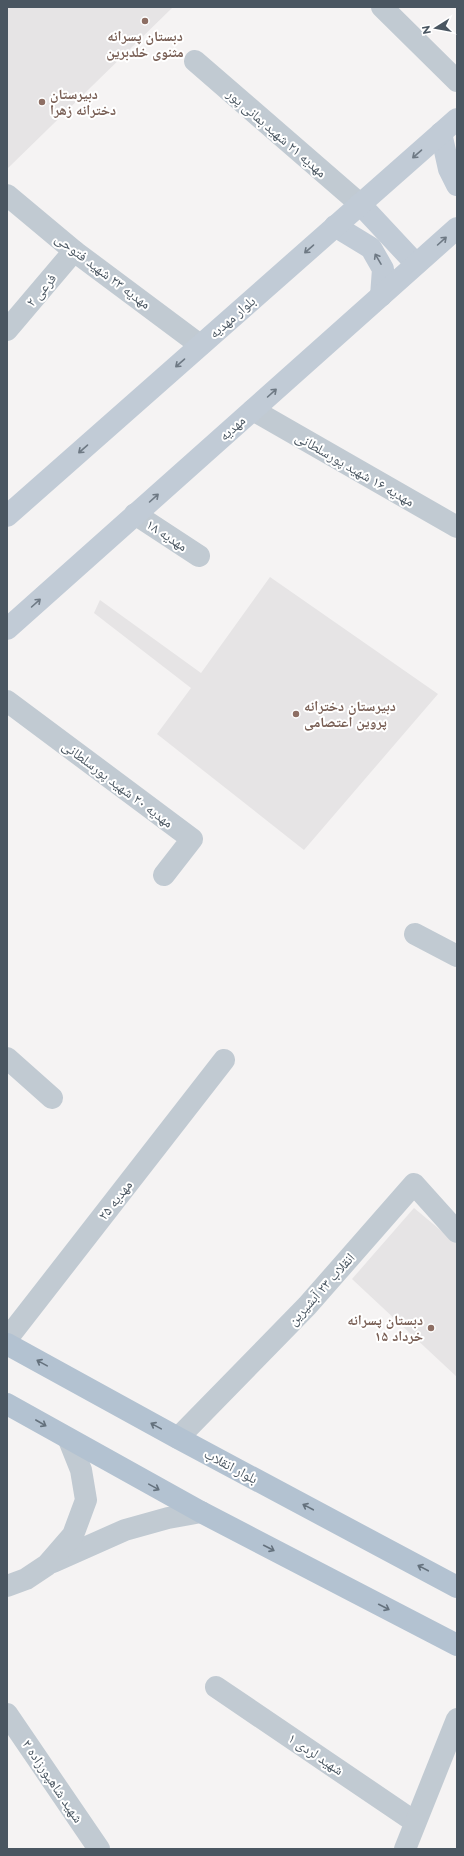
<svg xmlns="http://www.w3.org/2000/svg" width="464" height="1856" font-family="Montserrat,'Noto Naskh Arabic',sans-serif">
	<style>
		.education { fill: #e6e4e5 }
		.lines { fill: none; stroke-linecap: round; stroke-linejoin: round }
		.street { stroke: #c1cad2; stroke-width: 22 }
		.secondary { stroke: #c1cbd6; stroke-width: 22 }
		.primary { stroke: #b3c2d1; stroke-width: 22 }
		.oneway { stroke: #6e7984 }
		.oneway2 { stroke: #64717d }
		.education-dot { fill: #8d6e63; stroke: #fff; stroke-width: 1.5 }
		.labels { text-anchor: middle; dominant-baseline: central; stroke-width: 4; stroke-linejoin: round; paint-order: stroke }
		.education-label { font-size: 14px; font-weight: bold; fill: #785e54; stroke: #fff; text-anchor: start }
		.street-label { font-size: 14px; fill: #4a5661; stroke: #fff }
	</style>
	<rect width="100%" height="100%" fill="#f5f3f3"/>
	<g class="education">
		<path d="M7,7H173L7,169Z"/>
		<path d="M270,577L438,694L304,850L157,734L191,688L94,613L100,600L201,673Z"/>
		<path d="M414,1208L457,1244V1377L352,1279Z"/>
	</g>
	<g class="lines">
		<g class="street">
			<path d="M382,7L457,81"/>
			<path d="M195,61L360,204"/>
			<path d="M7,195L74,251L200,345"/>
			<path d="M7,330L74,251"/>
			<path d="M253,410L457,527"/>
			<path d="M135,514L199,556"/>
			<path d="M7,701L192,839L164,875"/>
			<path d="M415,934L457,956"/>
			<path d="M7,1058L52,1098"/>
			<path d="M7,1339L224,1060"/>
			<path d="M178,1438L307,1306L414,1184L457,1232"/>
			<path d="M53,1562L125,1530L168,1518L201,1512"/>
			<path d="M7,1586L26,1579L47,1565L73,1535L86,1500L81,1470L69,1440"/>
			<path d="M216,1687L415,1822"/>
			<path d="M7,1714L99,1849"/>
			<path d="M405,1849L457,1719"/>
		</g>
		<g class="secondary">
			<path d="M441,133L449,169L457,185"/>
			<path d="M360,204L416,264"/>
			<path d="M335,226L371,248L383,269L381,296"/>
			<path d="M7,516L457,119"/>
			<path d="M7,629L457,228"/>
		</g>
		<g class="primary">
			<path d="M7,1344L178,1438L457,1587"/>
			<path d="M7,1404L201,1512L457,1645"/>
		</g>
	</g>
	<defs><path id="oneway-shaft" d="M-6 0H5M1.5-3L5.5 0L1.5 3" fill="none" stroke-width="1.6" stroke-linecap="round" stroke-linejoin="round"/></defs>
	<g class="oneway">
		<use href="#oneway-shaft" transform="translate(417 154) rotate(139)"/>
		<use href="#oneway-shaft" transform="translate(442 241) rotate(-42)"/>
		<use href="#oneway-shaft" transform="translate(309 249) rotate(139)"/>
		<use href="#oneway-shaft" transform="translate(378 259) rotate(-120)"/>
		<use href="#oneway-shaft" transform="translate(180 363) rotate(139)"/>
		<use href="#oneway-shaft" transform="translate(272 393) rotate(-42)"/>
		<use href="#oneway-shaft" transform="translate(83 449) rotate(139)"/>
		<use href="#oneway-shaft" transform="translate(154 498) rotate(-42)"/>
		<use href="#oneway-shaft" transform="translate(36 603) rotate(-42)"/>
	</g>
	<g class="oneway2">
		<use href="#oneway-shaft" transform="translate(42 1363) rotate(-151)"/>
		<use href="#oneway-shaft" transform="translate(41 1423) rotate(30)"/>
		<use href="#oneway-shaft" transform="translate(156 1426) rotate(-151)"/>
		<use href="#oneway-shaft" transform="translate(154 1487) rotate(29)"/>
		<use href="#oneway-shaft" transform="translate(308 1507) rotate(-152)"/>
		<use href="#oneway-shaft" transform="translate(269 1548) rotate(27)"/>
		<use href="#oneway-shaft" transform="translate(423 1568) rotate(-152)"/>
		<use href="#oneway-shaft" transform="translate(384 1607) rotate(27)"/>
	</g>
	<g class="education-dot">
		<circle cx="145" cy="21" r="4"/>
		<circle cx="42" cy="102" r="4"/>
		<circle cx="296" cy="714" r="4"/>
		<circle cx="431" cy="1328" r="4"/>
	</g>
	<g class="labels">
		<g class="education-label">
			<text x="145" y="36" text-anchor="middle">دبستان پسرانه<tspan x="145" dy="16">مثنوی خلدبرین</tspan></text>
			<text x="50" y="94">دبیرستان<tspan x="50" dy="16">دخترانه زهرا</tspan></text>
			<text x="304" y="706">دبیرستان دخترانه<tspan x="304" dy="16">پروین اعتصامی</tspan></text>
			<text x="423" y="1320" text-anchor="end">دبستان پسرانه<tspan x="423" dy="16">۱۵ خرداد</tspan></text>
		</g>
		<g class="street-label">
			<text transform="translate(277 133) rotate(41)">مهدیه ۲۱ شهید بمانی پور</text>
			<text transform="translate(103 271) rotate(37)">مهدیه ۲۳ شهید فتوحی</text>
			<text transform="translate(41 290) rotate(-50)">فرعی ۲</text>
			<text transform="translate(232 317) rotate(-41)">بلوار مهدیه</text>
			<text transform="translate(232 428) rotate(-42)">مهدیه</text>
			<text transform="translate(355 469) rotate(30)">مهدیه ۱۶ شهید پورسلطانی</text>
			<text transform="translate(167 535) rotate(33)">مهدیه ۱۸</text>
			<text transform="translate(118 784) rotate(37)">مهدیه ۲۰ شهید پورسلطانی</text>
			<text transform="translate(115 1200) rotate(-52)">مهدیه ۲۵</text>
			<text transform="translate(321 1289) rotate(-48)">انقلاب ۲۳ آبشیرین</text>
			<text transform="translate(231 1466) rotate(28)">بلوار انقلاب</text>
			<text transform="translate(316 1754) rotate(34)">شهید لردی ۱</text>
			<text transform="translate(53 1781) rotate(56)">شهید شاهپورزاده ۲</text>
		</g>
	</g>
	<rect width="464" height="1856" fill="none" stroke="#4a5661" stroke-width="16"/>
	<g transform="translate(436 28) rotate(259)" stroke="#ffffff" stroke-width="3" paint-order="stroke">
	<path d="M0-3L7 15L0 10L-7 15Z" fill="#4a5661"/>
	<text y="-6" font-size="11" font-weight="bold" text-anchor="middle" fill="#4a5661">N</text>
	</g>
</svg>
